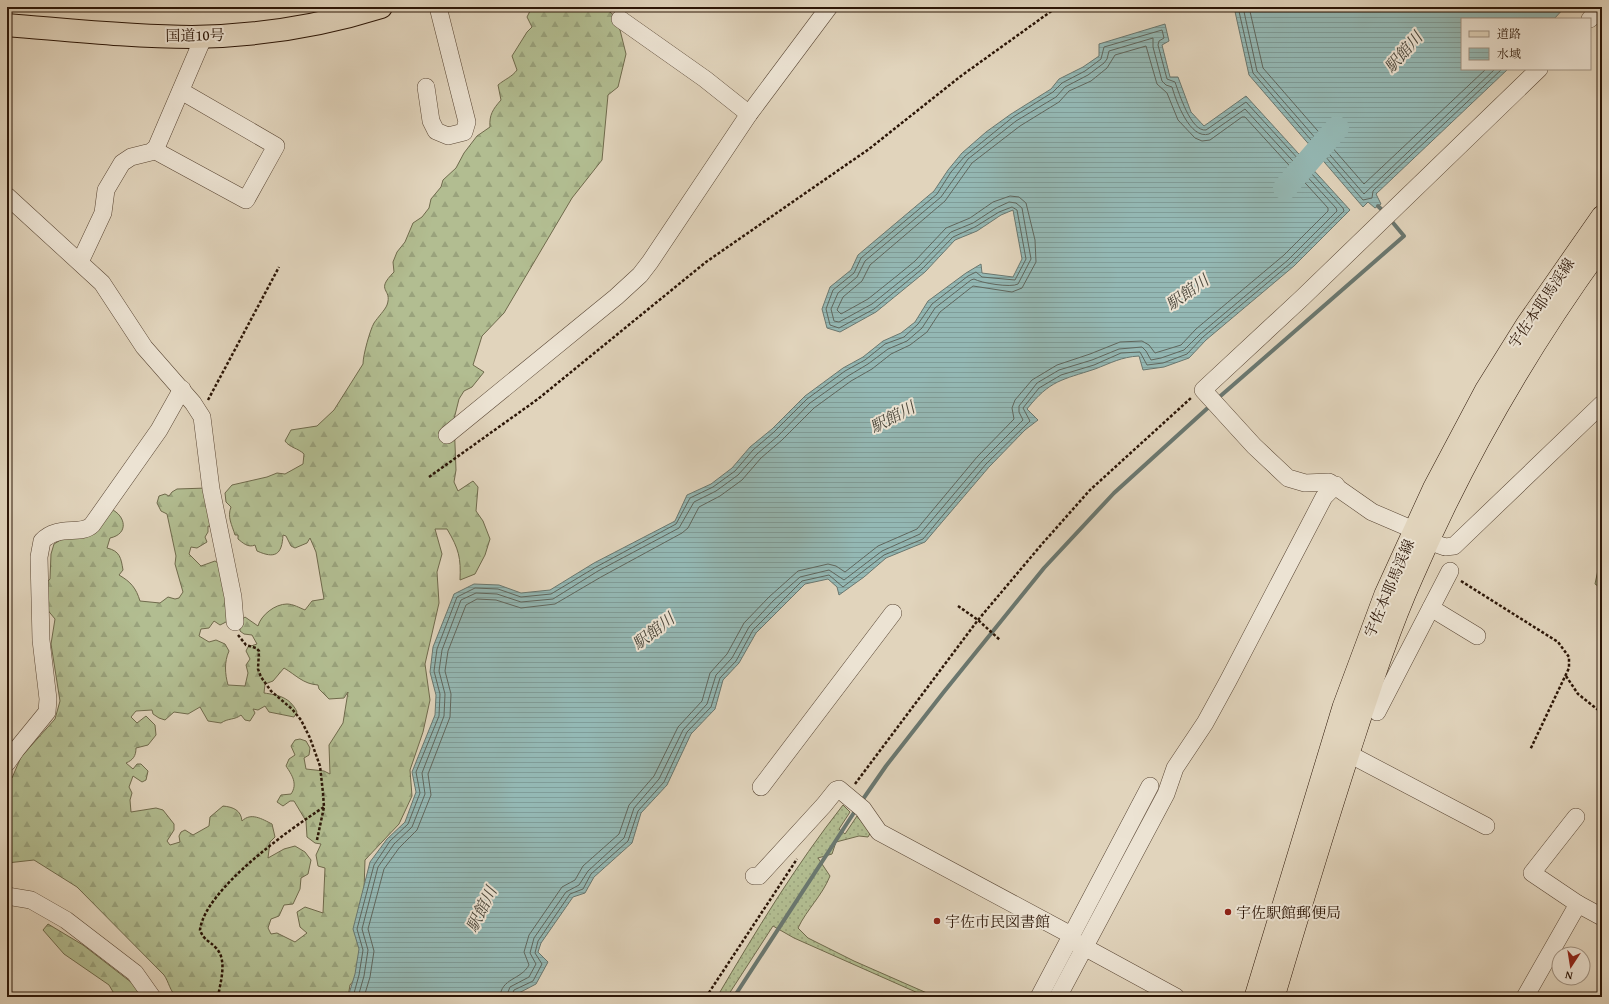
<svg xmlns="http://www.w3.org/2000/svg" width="1609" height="1004" font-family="'Gentium Book Plus','Noto Serif JP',serif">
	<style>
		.grass { fill: url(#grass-dots); stroke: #6f6a4c }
		.forest { fill: url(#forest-firs); stroke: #6f6a4c; fill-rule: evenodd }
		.park { fill: #b2bd91; stroke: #6f6a4c }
		.water { fill: url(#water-rules); stroke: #6a776f }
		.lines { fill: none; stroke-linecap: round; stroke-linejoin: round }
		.shore { stroke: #60675e; stroke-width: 1 }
		.stream { stroke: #6a776f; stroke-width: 4 }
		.river { stroke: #94b8b4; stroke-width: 24 }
		.minor-casing { stroke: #594634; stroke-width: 18 }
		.major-casing { stroke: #2c1607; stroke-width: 22 }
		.highway-casing { stroke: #2c1607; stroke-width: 24 }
		.path { stroke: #2c1607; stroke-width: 2.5; stroke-dasharray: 3 2; stroke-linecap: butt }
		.minor { stroke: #ece3d3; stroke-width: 17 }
		.major { stroke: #e1d4bc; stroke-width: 21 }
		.highway { stroke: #e1d4bc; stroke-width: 22 }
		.poi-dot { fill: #8f2418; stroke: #ece3d3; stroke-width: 1.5 }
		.labels { text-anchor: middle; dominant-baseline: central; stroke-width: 4; stroke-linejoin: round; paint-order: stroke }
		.street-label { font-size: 15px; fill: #2c1607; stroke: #ece3d3 }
		.poi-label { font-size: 15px; fill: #2c1607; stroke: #ece3d3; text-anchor: start }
		.water-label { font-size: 16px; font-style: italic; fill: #4b473b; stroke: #ece3d3 }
	</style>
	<defs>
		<pattern id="grass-dots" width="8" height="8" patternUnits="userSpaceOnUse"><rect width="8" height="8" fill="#b2bd91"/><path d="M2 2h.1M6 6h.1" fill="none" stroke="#99a27c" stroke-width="1.8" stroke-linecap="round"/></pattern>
		<pattern id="forest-firs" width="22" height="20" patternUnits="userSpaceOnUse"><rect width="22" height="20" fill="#b2bd91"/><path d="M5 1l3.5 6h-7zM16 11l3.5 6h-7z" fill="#99a27c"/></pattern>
		<pattern id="water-rules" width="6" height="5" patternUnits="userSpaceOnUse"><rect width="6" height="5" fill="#94b8b4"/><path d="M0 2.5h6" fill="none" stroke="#809d99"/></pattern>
	</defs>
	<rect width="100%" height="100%" fill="#e1d4bc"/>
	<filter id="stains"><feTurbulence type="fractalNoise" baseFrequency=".005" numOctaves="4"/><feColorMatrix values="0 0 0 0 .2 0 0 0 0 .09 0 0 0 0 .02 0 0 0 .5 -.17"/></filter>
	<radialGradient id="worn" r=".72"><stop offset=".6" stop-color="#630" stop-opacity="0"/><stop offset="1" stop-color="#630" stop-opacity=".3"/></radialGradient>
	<path class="grass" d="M843,805L850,812L839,829L845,834L857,816L871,832L868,837L859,836L836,842L832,854L818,858L830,876C822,896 807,909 798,928L808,938L854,961L936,997H927L794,938L773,926L727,997H717C756,931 795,866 843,805Z"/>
	<g class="forest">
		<path d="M524,7H604L617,18L626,54L618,87L608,95L602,160L572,198L504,313L482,336L473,365L484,372L472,387L464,391L459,399L454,419L456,470L454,482L458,491L473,481L478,487L476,511L483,521L490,539L485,555L475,574L460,580C461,558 459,549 447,529H435L442,554L437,572L439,603L425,664L430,700L423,732L410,770L412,796L399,824L365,860L362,952L358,975L350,985L348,997H177C170,992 169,982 164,975L77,887L34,860L7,863V780L12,778L21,757L55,719L60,701L51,644L55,619L46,608L42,588L50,579L51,554L54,544L111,509C126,516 129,534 110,538L107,548C120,551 121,558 123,570L119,575C131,582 136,588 140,601L160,603L168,597L175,599L179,598L183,592L175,564L176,556L167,514L161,511L157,503L159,496L165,494L169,496L172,492L177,489L207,488L217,528L208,526V532L205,537L207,542L197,548L191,547L189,554L201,566L215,561L221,565L228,621L220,625L214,621L209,628L201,629L199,636L209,642L216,640L225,644L229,651C224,662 225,674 228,685L245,686L248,673L246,665L250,659L246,651L248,647L257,644L252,635L244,634L240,631V621L245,617L258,626C261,615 275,604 287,604C293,604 300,608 305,610L312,601L324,599L316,552L310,538L307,543L295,548L291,546L286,536L283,535C282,555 275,559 257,551L255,545C248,548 243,543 238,539V535H235C232,525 227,517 231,507L226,502L225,493L232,485L267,477L277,473L285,474L303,464L304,454C298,448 290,448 285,441L291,430L317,426L334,410L363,364C363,355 370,330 374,323C378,317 385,310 387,305C393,288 374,292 394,272L393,262L397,252L405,242L413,223L422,217L429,208L431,199L441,187L443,180L456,168L464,153L477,136L490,127C489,115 493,109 501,100L498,85C505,79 512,77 517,70L512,56L527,32L532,27L527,17L530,11ZM284,668C296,675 303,684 318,685L319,689L329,699L344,698L348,692L343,723L329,745L330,774L324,771L306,769L304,758L309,755L310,748L306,741L300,739L295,740L291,746L295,755L289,759L286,766C292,775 298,784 291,794L281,795L277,802L283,806L290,801H294L306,821L307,837L315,843L321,844L316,855L318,866L325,868L323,913L305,907L297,912L300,927L307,933L295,942L277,933L271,934L268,928L271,919L279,916L284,905L293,904L300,889L301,878L308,874L311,860L305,852L295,846L284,849L268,858L270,842L275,837L272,824C262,819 251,812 242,821C241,810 233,807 223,806L210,817L209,826L193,835L185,830L181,832L179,836L180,842L170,845L167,841L174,830V824L163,810L156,808L131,812L130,800L132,793L129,787L133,776L142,782L146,780L148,771L141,764H137L133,769L126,763C133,760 136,756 136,748L148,745L156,735L155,725L146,716L137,723L131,717L136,711L152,710L153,714L159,718L165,720L174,712L188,714L200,707L208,721L221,723C228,718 235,720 241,715L245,720L250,721L255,713L253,709L258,710L265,706L269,712L294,717L297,712C290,697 278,695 264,693L265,684L273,681Z"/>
		<path d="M48,924L83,945L145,993L137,992L142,997H116L109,985L64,954L43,930Z"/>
	</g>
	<path class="park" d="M1602,551V589L1595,584Z"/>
	<g class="water">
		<path d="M1234,7H1565L1554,19H1462V69H1508L1376,194L1381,204L1375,208L1368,202L1363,207L1249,75Z"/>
		<path d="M1165,24L1169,41L1162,45L1170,77H1178L1191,112L1204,126L1246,96L1350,210L1294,266L1206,340L1189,358L1164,367L1143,370L1139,356C1121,357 1111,363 1095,369C1062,380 1050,380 1027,409L1038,420L1025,430L989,467L925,542L886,558L864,577L839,595L837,587L828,579L805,584L756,633L739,663L723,680L715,709L691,734L667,785L641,813L632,843L594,877L585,893L573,897L541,943L538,952L548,962L536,984L517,994L514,997H348L355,974L359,949L353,929L370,862L387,839L405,822L416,792L412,772L435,715L436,695L430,672L433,647L454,594L474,584L499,585L521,593L550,590L594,563L675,521L687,495L711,484L732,468L750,447L772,429L805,396L843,368L863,357L883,341L901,333L915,322L928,301L966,273L981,264L982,273L1013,277L1022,259L1013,210L1001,215L977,231L955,240L925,272L876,312L840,332L827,328L822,309L830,287L851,270L858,255L934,191L948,170L962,153L986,132L1011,114L1051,89L1059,79L1083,67L1099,56V44Z"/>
	</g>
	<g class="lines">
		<g class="shore">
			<path d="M1238,7L1253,73L1363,200L1372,198L1373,191L1502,69"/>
			<path d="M1243,7L1257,71L1364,194L1495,69"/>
			<path d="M1249,7L1263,68L1364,184L1486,69"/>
			<path d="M353,997L359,975L363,950L357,929L374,865L390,841L408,824L420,793L416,772L439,716L440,694L434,671L437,649L457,597L475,588L498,589L521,597L551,594L596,567L676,524L690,498L713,487L735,471L753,450L774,432L807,399L845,371L865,360L885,344L904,337L918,324L932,304L968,276L976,272L982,277L1015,280L1026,259L1017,210L1012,207L999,212L975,227L953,237L922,269L874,309L839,328L830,325L826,309L833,290L854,273L861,258L937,194L951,172L965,156L1013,117L1053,92L1062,83L1085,71L1101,59L1104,47L1162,30L1164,38L1159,41L1158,45L1167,79L1175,82C1179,93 1191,132 1206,130L1246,102L1343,208L1344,211L1291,263L1203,337L1187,354L1163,363L1147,365L1140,352L1121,353L1094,365L1061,375L1039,388L1023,408L1030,421L986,464L923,539L884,555L843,587L829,575L802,581L753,630L736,661L720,678L711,707L687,732L664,782L638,811L628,841L591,874L583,889L570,894L538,941L535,953L542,964L533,981L514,990L511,997"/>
			<path d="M358,997L364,976L368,950L362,929L378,867L394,844L412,827L425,794L422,773L444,716L445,694L439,671L442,650L461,600L476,593L497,594L521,602L553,599L598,571L679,528L694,502L716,491L738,475L757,454L778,436L810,403L848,376L868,364L888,349L907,341L922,328L935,308L971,280L974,279C981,283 1011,288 1018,284L1031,259L1022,208L1016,203L1009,202L996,208L973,223L951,232L919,266L872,304L839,322L834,321L831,309L838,293L857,277L865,261L941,197L968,159L1016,121L1056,97L1065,87L1088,75L1104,63L1107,59L1109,51L1153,38V47L1162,81L1166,85L1172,87C1176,101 1190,140 1209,134L1245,109L1336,208L1337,211L1288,260L1200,334L1184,350L1161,358L1151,360L1146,351L1142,347L1119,349L1092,360L1059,370L1037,383L1019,406V412L1023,420L982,461L920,534L882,551L844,580L829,570L800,577L773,601L749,627L732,658L716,675L707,704L683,730L659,779L634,808L624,838L588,871L579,885L566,892L534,938L530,953L536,964L529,977L510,987L506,997"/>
			<path d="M364,997L370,977L374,951L368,929L384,869L399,848L417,830L431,795L428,774L450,717L451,694L445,671L448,651L466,605L477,599L496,600L521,608L555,604L601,577L682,533L688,528L699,507L720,496L742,480L761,458L782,440L814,408L851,381L872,369L891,354L910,345L927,332L940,312L973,286L1012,292L1022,288L1036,262L1035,240L1026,203L1019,197L1010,196L993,202L970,218L946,228L915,261L898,275L868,299L841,314L837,310L843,297L862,281L870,265L945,201L972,163L1020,126L1059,102L1069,91L1091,81L1107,68L1115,55L1146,46L1157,84L1167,93L1178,120L1195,138L1202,141L1210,140L1242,117H1245L1328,208V211L1284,255L1196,329L1181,345L1155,353L1149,345L1142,341L1120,342L1090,354L1057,365L1032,380L1015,400L1012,408L1014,419L977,457L917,529L878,546L845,572L836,566L828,564L798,571L769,597L744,623L727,654L710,673L702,701L678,727L654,776L629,805L619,834L583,866L575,880L562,887L529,935L524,952L529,965C521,980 501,978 500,997"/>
		</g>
		<g class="stream">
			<path d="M1378,206L1385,213"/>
			<path d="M1217,399L1404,236L1389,218"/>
			<path d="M861,802L886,766L943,693L1044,568L1114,493L1211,405"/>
			<path d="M734,997L857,808"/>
		</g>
		<path class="river" d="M1285,188L1337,128"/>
		<g class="minor-casing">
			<g id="minor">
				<path d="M620,19L705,79L749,114"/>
				<path d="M1590,19L1601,7"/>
				<path d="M426,87L431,121L436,131L448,136L464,132L467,122L438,7"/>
				<path d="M154,150L246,200L276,146L181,91"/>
				<path d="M7,196L102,283L144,347L193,403L202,417L211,489L233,597L235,622"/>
				<path d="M80,262L103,213L106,190L122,163L131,157L151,152L156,148L204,36"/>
				<path d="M447,435L616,297L640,275L650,262L749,114L829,7"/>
				<path d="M1414,530L1372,512L1329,482L1305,483L1288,478L1254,446L1203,390L1302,298L1539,69"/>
				<path d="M1428,541L1445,547L1454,546L1602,404"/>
				<path d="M1431,608L1477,636"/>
				<path d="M1377,712L1450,571"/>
				<path d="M1349,754L1486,826"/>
				<path d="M7,763L16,750L47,712L48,699L41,640L39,557L42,541C58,524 81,536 92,525L159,430L182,389"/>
				<path d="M761,787L893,613"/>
				<path d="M754,876H759L824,805L836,790L839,789L863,809L879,832L1071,935"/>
				<path d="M7,896L31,900L66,920L135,973L152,997"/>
				<path d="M1578,904L1602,917"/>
				<path d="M1075,942L1176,997"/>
				<path d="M1039,997L1150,786"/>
				<path d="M1058,997L1166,794L1175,768L1205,723L1228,681L1324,497L1336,485"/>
				<path d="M1525,997L1578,904L1532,873L1576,817"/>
			</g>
		</g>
		<g class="major-casing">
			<g id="major">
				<path d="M1255,997L1343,707L1385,594L1433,489L1486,389L1526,325L1602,216"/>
				<path d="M1274,997C1299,913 1324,830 1351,747C1370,689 1388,632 1413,576C1464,458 1527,349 1602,246"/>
			</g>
		</g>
		<g class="highway-casing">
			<path id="highway" d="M7,25C69,30 131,37 192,37C256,36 321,26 381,7"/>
		</g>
		<g class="path">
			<path d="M208,400L279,267"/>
			<path d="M429,477L538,399L706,262L869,149L961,76L1057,7"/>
			<path d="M1461,581L1558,642L1569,657V668L1530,750"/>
			<path d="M958,606L978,620L1000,640"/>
			<path d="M238,635L246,645L256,648L259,651L258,669L261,677L271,691L292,709L301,720L310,738L320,766L323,793L324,807L317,840"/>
			<path d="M1566,676L1578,694L1602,713"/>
			<path d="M855,784L978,620L1042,544L1090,490L1191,398"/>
			<path d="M218,997C220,983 228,960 216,948C209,940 204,941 200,930C205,889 290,829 324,807"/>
			<path d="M706,997L797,859"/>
		</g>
		<use href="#minor" class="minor"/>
		<use href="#major" class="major"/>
		<use href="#highway" class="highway"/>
	</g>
	<g class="poi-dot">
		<circle cx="1228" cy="912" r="4"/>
		<circle cx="937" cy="921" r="4"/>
	</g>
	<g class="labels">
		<g class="street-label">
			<text transform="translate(195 35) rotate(-1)">国道10号</text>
			<text transform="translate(1541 303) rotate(-56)">宇佐本耶馬渓線</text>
			<text transform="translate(1389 588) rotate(-67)">宇佐本耶馬渓線</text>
		</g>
		<g class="poi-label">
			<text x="1236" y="912">宇佐駅館郵便局</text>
			<text x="945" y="921">宇佐市民図書館</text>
		</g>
		<g class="water-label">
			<text transform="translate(1403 52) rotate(-49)">駅館川</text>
			<text transform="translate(1187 292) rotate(-36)">駅館川</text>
			<text transform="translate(892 417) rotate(-28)">駅館川</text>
			<text transform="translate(653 631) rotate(-38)">駅館川</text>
			<text transform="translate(481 909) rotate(-64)">駅館川</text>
		</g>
	</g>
	<rect width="1609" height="1004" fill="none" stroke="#e1d4bc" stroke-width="24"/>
	<rect x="8" y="8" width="1593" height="988" fill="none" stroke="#2c1607" stroke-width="2"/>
	<rect x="12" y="12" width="1585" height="980" fill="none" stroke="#2c1607"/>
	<rect x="1461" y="18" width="130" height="52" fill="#ece3d3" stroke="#9f9181"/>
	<rect x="1469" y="31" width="20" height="6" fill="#e1d4bc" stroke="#9f9181"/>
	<text x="1497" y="38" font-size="12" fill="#2c1607">道路</text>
	<rect x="1469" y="48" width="20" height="12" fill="url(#water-rules)" stroke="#9f9181"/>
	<text x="1497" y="58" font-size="12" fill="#2c1607">水域</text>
	<g transform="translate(1571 966) rotate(192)"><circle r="19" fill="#ece3d3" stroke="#9f9181"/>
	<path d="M0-3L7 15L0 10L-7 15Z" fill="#8f2418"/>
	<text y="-6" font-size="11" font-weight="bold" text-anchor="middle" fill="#2c1607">N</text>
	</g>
	<rect width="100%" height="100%" filter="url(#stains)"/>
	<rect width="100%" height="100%" fill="url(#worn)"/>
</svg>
